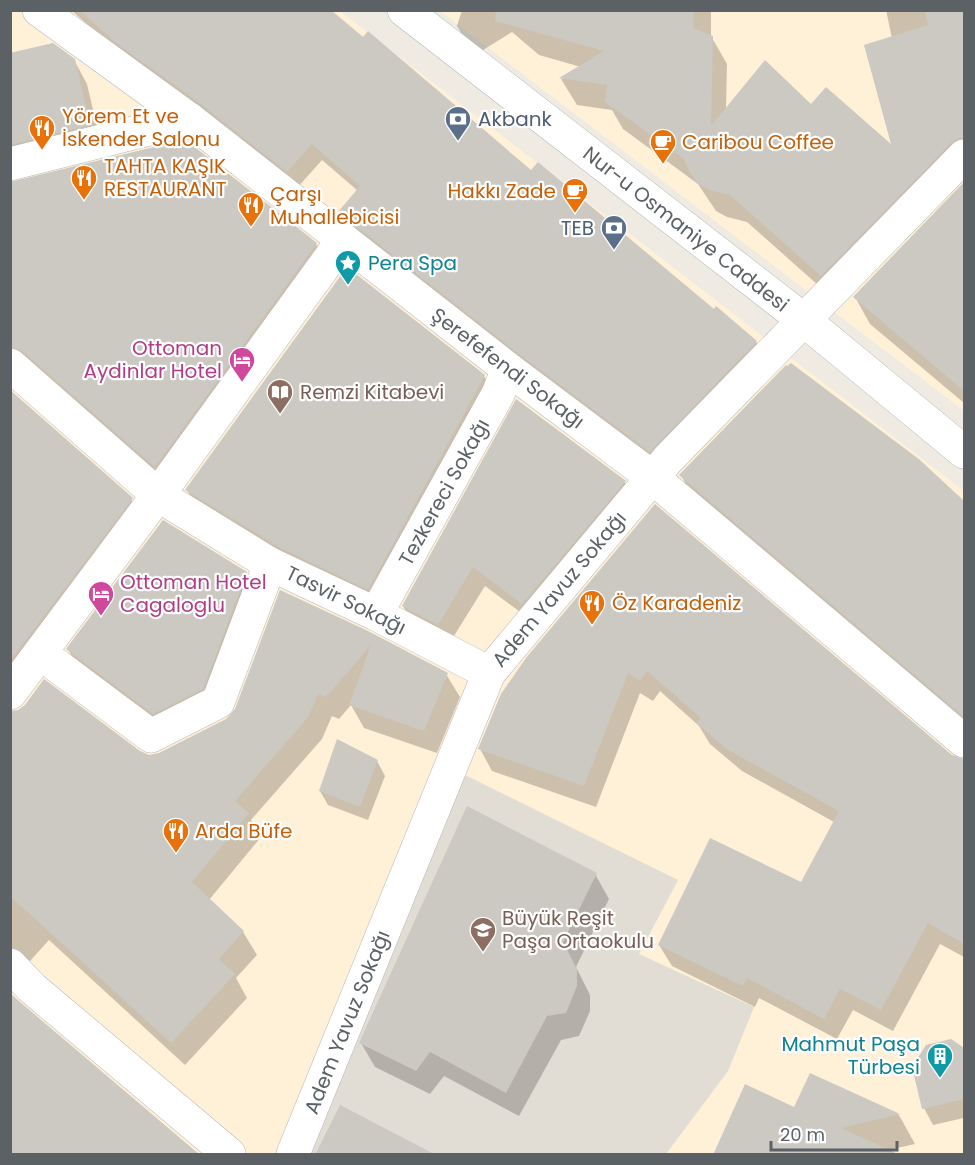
<svg xmlns="http://www.w3.org/2000/svg" width="975" height="1165" font-family="Poppins,sans-serif">
	<style>
		.commercial { fill: #fff0d8 }
		.education { fill: #e1dcd4 }
		.shadow { fill: #0003 }
		.building { fill: #ccc8c2 }
		.lines { fill: none; stroke-linecap: round; stroke-linejoin: round }
		.pedestrian-casing { stroke: #b4b8bb; stroke-width: 34 }
		.tertiary-casing { stroke: #b4b8bb; stroke-width: 34 }
		.pedestrian { stroke: #fff; stroke-width: 33 }
		.tertiary { stroke: #fff; stroke-width: 33 }
		.labels { text-anchor: middle; dominant-baseline: central; stroke-width: 4.5; stroke-linejoin: round; paint-order: stroke }
		.food-label { font-size: 20px; fill: #c56008; stroke: #fff; text-anchor: start }
		.service-label { font-size: 20px; fill: #4e5e75; stroke: #fff; text-anchor: start }
		.street-label { font-size: 20px; fill: #5b6165; stroke: #fff }
		.culture-label { font-size: 20px; fill: #0d838f; stroke: #fff; text-anchor: start }
		.hotel-label { font-size: 20px; fill: #b23c85; stroke: #fff; text-anchor: end }
		.education-label { font-size: 20px; fill: #785e54; stroke: #fff; text-anchor: start }
	</style>
	<rect width="100%" height="100%" fill="#efebe3"/>
	<g class="commercial">
		<path d="M10,11H340L964,491V1154H11Z"/>
		<path d="M440,11H964V411Z"/>
	</g>
	<path class="education" d="M463,774L678,880L639,954L754,1007L728,1071L666,1154H311Z"/>
	<g class="shadow">
		<path d="M71,10H329L531,172L756,342L766,359L660,468L350,229L340,212L358,191L322,160L297,188L128,60Z"/>
		<path d="M462,10H711V36L727,64L726,109L811,106L894,148L892,38L886,10H964V171L837,302L747,222L727,217L716,211L698,184L623,129L612,110L577,105L561,79L581,67L539,55L512,32L475,55L457,26Z"/>
		<path d="M10,54L74,60L87,84L102,148L10,173Z"/>
		<path d="M191,146L316,244L329,267L169,489L10,375V184Z"/>
		<path d="M964,184V403L870,324L855,297Z"/>
		<path d="M484,376L495,395L379,607L197,508L187,490Z"/>
		<path d="M10,392L131,499L145,522L10,701Z"/>
		<path d="M517,401L624,482L636,502L535,623L485,586L449,644L415,627L403,606Z"/>
		<path d="M919,461L964,501V726L693,497L681,475Z"/>
		<path d="M655,506L951,757L964,761V957L940,944L893,1031L853,1010L837,1039L759,998L755,1007L672,966L659,945L801,884L834,822L742,771L710,744L699,726L660,691L653,701L640,693L596,807L492,771L480,749Z"/>
		<path d="M246,573L255,590L212,705L163,730L77,666L68,649Z"/>
		<path d="M281,592L446,674L460,697L437,753L364,728L351,705L339,719L332,716L322,739L251,820L261,837L209,900L243,932L257,955L236,978L247,998L185,1065L49,940L22,970L10,974V878L139,752L149,756L160,754L227,720L236,710Z"/>
		<path d="M377,761L385,776L368,820L328,805L320,791Z"/>
		<path d="M595,874L609,899L576,967L590,995V1011L579,1036L561,1040L519,1116L444,1076L430,1094L375,1067L361,1043Z"/>
		<path d="M950,1041L964,1050V1118L933,1125L924,1108Z"/>
		<path d="M810,1075L899,1115L915,1144L888,1150L794,1109Z"/>
	</g>
	<g class="building">
		<path d="M79,10H331L363,37L368,31L531,170L538,162L714,309L716,306L757,341L650,452L519,354L338,212L360,186L312,144L287,172L201,104L116,43Z"/>
		<path d="M496,10H694L693,28L713,36L711,126L765,60L811,104L826,87L891,144L864,45L928,25L925,10H964V138H958L951,143L821,276L730,195L710,190L698,184L689,171L684,159L605,102L607,85L559,78L604,51L495,21Z"/>
		<path d="M53,43L75,59L90,125L10,145V53Z"/>
		<path d="M192,145L317,243L155,467L22,351L10,347V182L154,147Z"/>
		<path d="M964,182V391L853,297Z"/>
		<path d="M347,267L485,375L368,590L279,547L185,490Z"/>
		<path d="M791,363L920,460L964,501V717L679,475L786,365L787,366Z"/>
		<path d="M10,390L133,498L10,661Z"/>
		<path d="M516,399L626,481L522,604L473,567L438,625L402,606Z"/>
		<path d="M655,504L952,755L964,759V944L928,923L881,1010L840,989L824,1019L747,978L743,986L658,945L710,838L801,882L839,811L728,750L696,723L701,718L647,671L640,681L628,673L584,786L478,749L501,694L526,658Z"/>
		<path d="M163,520L247,572L203,689L153,714L66,649Z"/>
		<path d="M280,590L368,631L448,673L424,731L349,705L371,645L326,697L318,694L309,716L235,801L249,813L192,882L244,931L219,959L235,974L171,1043L10,896V711L18,710L25,705L44,679L140,751L149,755L159,753L226,719L235,709Z"/>
		<path d="M337,739L378,760L360,807L319,791Z"/>
		<path d="M467,806L597,873L563,942L577,969V986L566,1013L547,1016L506,1093L430,1052L416,1071L359,1043Z"/>
		<path d="M10,993L20,1002L200,1155H10Z"/>
		<path d="M951,1039L964,1048V1099L922,1109L912,1067L926,1045Z"/>
		<path d="M810,1073L900,1114L841,1128L900,1155H713L745,1084L794,1107Z"/>
		<path d="M340,1105L436,1155H315Z"/>
	</g>
	<g class="lines">
		<g class="pedestrian-casing">
			<g id="pedestrian">
				<path d="M404,10L805,321L964,452"/>
				<path d="M10,164L189,119"/>
				<path d="M10,365L158,495L270,564L376,614L489,673"/>
				<path d="M376,614L498,394L508,369"/>
				<path d="M40,653L151,736L218,702L270,564"/>
				<path d="M10,693L158,495L343,240"/>
				<path d="M10,965L32,988L229,1154"/>
				<path d="M293,1154L489,673L668,459L964,156"/>
			</g>
		</g>
		<g class="tertiary-casing">
			<path id="tertiary" d="M39,10L189,119L508,369L652,477L964,741"/>
		</g>
		<use href="#pedestrian" class="pedestrian"/>
		<use href="#tertiary" class="tertiary"/>
	</g>
	<defs>
		<g id="bank-pin" transform="scale(1.35)"><path d="M0 17L-7.5 6A9.5 9.5 0 1 1 7.5 6Z" fill="#5c6f8a" stroke="#fff"/><path d="M-6-4H6V4H-6ZM0-2.3a2.3 2.3 0 1 0 0 4.6a2.3 2.3 0 1 0 0-4.6Z" fill="#fff"/></g>
		<g id="restaurant-pin" transform="scale(1.35)"><path d="M0 17L-7.5 6A9.5 9.5 0 1 1 7.5 6Z" fill="#e8710a" stroke="#fff"/><path d="M-5-6h1v4h1v-4h1v4h1v-4h1v5L-1.5 .5V6h-2V.5L-5-1ZM5-6V6H3V1.5H1.5Q1.5-4 5-6Z" fill="#fff"/></g>
		<g id="cafe-pin" transform="scale(1.35)"><path d="M0 17L-7.5 6A9.5 9.5 0 1 1 7.5 6Z" fill="#e8710a" stroke="#fff"/><path d="M-5.5-4.5H6V0H3Q3 3.5 0 3.5H-2.5Q-5.5 3.5-5.5 0ZM3-3.2v2h1.7v-2ZM-6 4.5H4V6H-6Z" fill="#fff"/></g>
		<g id="sight-pin" transform="scale(1.35)"><path d="M0 17L-7.5 6A9.5 9.5 0 1 1 7.5 6Z" fill="#0f9aa8" stroke="#fff"/><path d="M0-6L1.8-2.2L6-1.7L2.9 1.2L3.7 5.4L0 3.3L-3.7 5.4L-2.9 1.2L-6-1.7L-1.8-2.2Z" fill="#fff"/></g>
		<g id="hotel-pin" transform="scale(1.35)"><path d="M0 17L-7.5 6A9.5 9.5 0 1 1 7.5 6Z" fill="#d1479c" stroke="#fff"/><path d="M-6-4.5h1.5V1H6V5H4.5V3h-9V5H-6ZM-4 0a1.8 1.8 0 1 1 3.6 0ZM.5 0V-2.5h3Q6-2.5 6 0Z" fill="#fff"/></g>
		<g id="library-pin" transform="scale(1.35)"><path d="M0 17L-7.5 6A9.5 9.5 0 1 1 7.5 6Z" fill="#8d6e63" stroke="#fff"/><path d="M-6-4Q-3-5.5-.7-3.5V5Q-3 3-6 4ZM6-4Q3-5.5 .7-3.5V5Q3 3 6 4Z" fill="#fff"/></g>
		<g id="school-pin" transform="scale(1.35)"><path d="M0 17L-7.5 6A9.5 9.5 0 1 1 7.5 6Z" fill="#8d6e63" stroke="#fff"/><path d="M0-5L7-2L0 1L-7-2ZM-4 1L0 2.5L4 1V4Q0 6-4 4Z" fill="#fff"/></g>
		<g id="building-pin" transform="scale(1.35)"><path d="M0 17L-7.5 6A9.5 9.5 0 1 1 7.5 6Z" fill="#0f9aa8" stroke="#fff"/><path d="M-4-6H4V6H1V3H-1V6H-4ZM-2.5-4.3h1.7v1.8h-1.7ZM.8-4.3h1.7v1.8H.8ZM-2.5-1h1.7V.8h-1.7ZM.8-1h1.7V.8H.8Z" fill="#fff"/></g>
	</defs>
	<g fill-rule="evenodd">
		<use href="#bank-pin" x="458" y="119"/>
		<use href="#restaurant-pin" x="42" y="128"/>
		<use href="#cafe-pin" x="663" y="142"/>
		<use href="#restaurant-pin" x="84" y="178"/>
		<use href="#cafe-pin" x="575" y="191"/>
		<use href="#restaurant-pin" x="251" y="205"/>
		<use href="#bank-pin" x="614" y="228"/>
		<use href="#sight-pin" x="348" y="263"/>
		<use href="#hotel-pin" x="242" y="360"/>
		<use href="#library-pin" x="280" y="392"/>
		<use href="#hotel-pin" x="101" y="594"/>
		<use href="#restaurant-pin" x="592" y="603"/>
		<use href="#restaurant-pin" x="176" y="831"/>
		<use href="#school-pin" x="483" y="930"/>
		<use href="#building-pin" x="940" y="1056"/>
	</g>
	<g class="labels">
		<g class="food-label">
			<text x="62" y="116">Yörem Et ve<tspan x="62" dy="23">İskender Salonu</tspan></text>
			<text x="682" y="142">Caribou Coffee</text>
			<text x="104" y="166">TAHTA KAŞIK<tspan x="104" dy="23">RESTAURANT</tspan></text>
			<text x="556" y="191" text-anchor="end">Hakkı Zade</text>
			<text x="270" y="194">Çarşı<tspan x="270" dy="23">Muhallebicisi</tspan></text>
			<text x="612" y="603">Öz Karadeniz</text>
			<text x="195" y="831">Arda Büfe</text>
		</g>
		<g class="service-label">
			<text x="478" y="119">Akbank</text>
			<text x="594" y="228" text-anchor="end">TEB</text>
		</g>
		<g class="street-label">
			<text transform="translate(686 229) rotate(38)">Nur-u Osmaniye Caddesi</text>
			<text transform="translate(508 368) rotate(37)">Şerefefendi Sokağı</text>
			<text transform="translate(444 492) rotate(-61)">Tezkereci Sokağı</text>
			<text transform="translate(559 589) rotate(-50)">Adem Yavuz Sokağı</text>
			<text transform="translate(346 600) rotate(26)">Tasvir Sokağı</text>
			<text transform="translate(347 1022) rotate(-68)">Adem Yavuz Sokağı</text>
		</g>
		<g class="culture-label">
			<text x="368" y="263">Pera Spa</text>
			<text x="920" y="1044" text-anchor="end">Mahmut Paşa<tspan x="920" dy="23">Türbesi</tspan></text>
		</g>
		<g class="hotel-label">
			<text x="222" y="348">Ottoman<tspan x="222" dy="23">Aydinlar Hotel</tspan></text>
			<text x="120" y="582" text-anchor="start">Ottoman Hotel<tspan x="120" dy="23">Cagaloglu</tspan></text>
		</g>
		<g class="education-label">
			<text x="300" y="392">Remzi Kitabevi</text>
			<text x="502" y="918">Büyük Reşit<tspan x="502" dy="23">Paşa Ortaokulu</tspan></text>
		</g>
	</g>
	<rect width="975" height="1165" fill="none" stroke="#5b6165" stroke-width="24"/>
	<path d="M771 1141v9h126v-9" fill="none" stroke="#5b6165" stroke-width="3"/>
	<text x="780" y="1141" font-size="18" fill="#5b6165" stroke="#ffffff" stroke-width="4.5" paint-order="stroke">20 m</text>
</svg>
